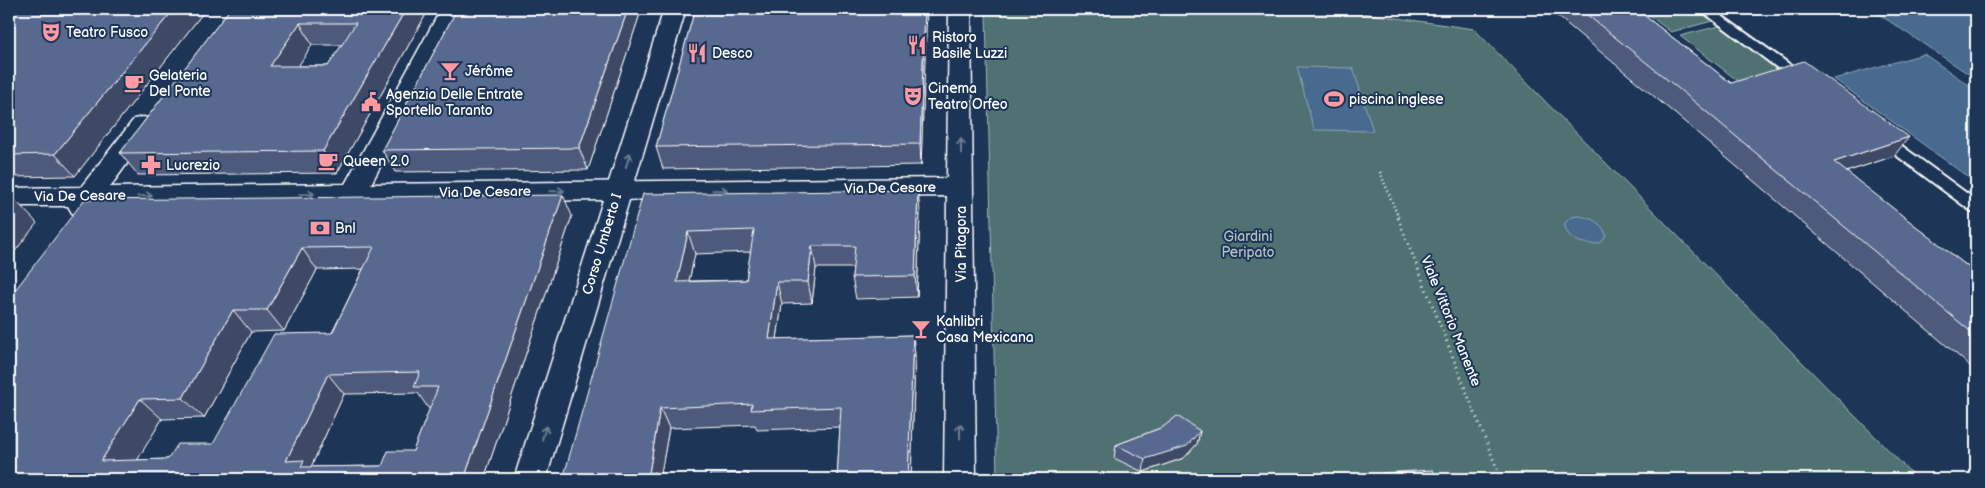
<svg xmlns="http://www.w3.org/2000/svg" width="1985" height="488" viewBox="0 0 1985 488" font-family="'Balsamiq Sans',sans-serif">
<style>
.green{fill:#4f7172;stroke:#a7b8b8}
.water{fill:#466b8e;stroke:#90a6bb}
.lines{fill:none;stroke-linecap:round;stroke-linejoin:round}
.lane-casing{stroke:#fff;stroke-width:4}
.street-casing{stroke:#fff;stroke-width:3}
.secondary-casing{stroke:#fff;stroke-width:3}
.path-far1{stroke:#fff;stroke-width:2.5;stroke-dasharray:1 3;stroke-linecap:butt}
.path{stroke:#fff;stroke-width:3;stroke-dasharray:1 4.5;stroke-linecap:butt}
.lane{fill:#1d3557;fill-rule:evenodd}
.street{fill:#1d3557;fill-rule:evenodd}
.secondary{fill:#1d3557;fill-rule:evenodd}
.wall{fill:#4d5a7c;stroke:#fff;fill-rule:evenodd}
.shaded-wall{fill:#3e4a65;stroke:#fff}
.building{fill:#596990;stroke:#fff;fill-rule:evenodd}
.oneway{stroke:#6c7c92}
.labels{text-anchor:middle;dominant-baseline:central;stroke-width:4;stroke-linejoin:round;paint-order:stroke}
.poi-label{font-size:14px;fill:#fff;stroke:#1d3557;text-anchor:start}
.street-label{font-size:14px;fill:#fff;stroke:#1d3557}
.park-label{font-size:14px;fill:#b0bfc0;stroke:#1d3557}
</style>
<rect width="100%" height="100%" fill="#1d3557"/>
<filter id="ink" filterUnits="userSpaceOnUse"><feTurbulence type="fractalNoise" baseFrequency=".02" numOctaves="2"/><feDisplacementMap in="SourceGraphic" scale="10" xChannelSelector="R" yChannelSelector="G"/><feConvolveMatrix kernelMatrix="1 2 1 2 8 2 1 2 1" color-interpolation-filters="sRGB"/></filter>
<g filter="url(#ink)">
<g class="green">
<polygon points="995,9 1334,9 1474,29 1917,479 997,479 986,13"/>
<polygon points="1641,9 1701,9 1716,20 1671,32"/>
<polygon points="1723,25 1791,75 1746,87 1680,36"/>
</g>
<g class="water">
<polygon points="1871,9 1976,9 1976,79"/>
<polygon points="1924,54 1976,90 1976,183 1834,79"/>
<polygon points="1297,67 1353,68 1373,131 1314,130"/>
<path d="M1578,216C1590,217 1603,223 1606,235L1602,242C1589,248 1564,240 1565,223L1571,217Z"/>
</g>
<g class="lines">
<defs>
<g id="lane">
<polygon points="1699,9 1712,9 1806,76 1807,79 1806,82 1796,82"/>
<polygon points="1882,133 1887,135 1976,200 1976,212 1971,211 1877,141 1875,138 1877,135"/>
</g>
<path id="street" d="M441,9H463L371,184L947,178L949,9H971L976,479H944L947,196L96,206C89,215 83,216 72,213L68,206H9V188L81,187L134,119L143,117L152,119L155,125L110,187L345,184Z"/>
<polygon id="secondary" points="664,9 686,9 546,479 514,479"/>
</defs>
<use href="#lane" class="lane-casing"/>
<use href="#street" class="street-casing"/>
<use href="#secondary" class="secondary-casing"/>
<polyline class="path-far1" points="1380,172 1399,219"/>
<polyline class="path" points="1398,218 1501,479"/>
<use href="#lane" class="lane"/>
<use href="#street" class="street"/>
<use href="#secondary" class="secondary"/>
</g>
<g class="wall">
<polygon points="9,9 206,9 75,176 9,177"/>
<path d="M230,9L425,16L337,173L138,175L120,153ZM312,45H342L328,66H298Z"/>
<polygon points="457,9 638,9 640,14 588,170 395,172 382,150"/>
<polygon points="695,9 926,9 921,165 663,169 656,147"/>
<polygon points="1549,9 1636,9 1731,83 1894,156 1846,172 1976,273 1976,371 1674,113"/>
<path d="M643,194L920,212L917,297L856,299L852,277L853,268H816L812,303L782,304L777,339L913,335L915,356L911,479H837L840,427L757,430L755,425L669,428L660,479ZM751,252L746,280L689,281L695,254Z"/>
<path d="M84,200L572,216L484,479H9ZM363,269L332,333L213,444L168,459L137,460L162,419L204,418L251,332L284,331L317,270ZM418,393L428,408H430L413,451L382,466L311,467L344,394Z"/>
<polygon points="1163,427 1200,431 1197,444 1184,458 1143,472 1114,458 1116,445"/>
<polygon points="1383,473 1437,479 1380,479"/>
</g>
<g class="shaded-wall">
<polygon points="174,9 206,9 75,176 55,154"/>
<polygon points="406,9 421,9 425,16 337,173 323,151"/>
<polygon points="628,9 638,9 640,14 588,170 579,148"/>
<polygon points="925,9 926,9 927,11 921,165 920,144"/>
<polygon points="300,23 312,45 284,88 270,66"/>
<polygon points="1909,137 1894,156 1819,181 1834,162"/>
<polygon points="918,190 920,212 917,297 915,276"/>
<polygon points="563,195 572,216 484,479 464,479"/>
<polygon points="16,201 37,223 9,259 9,210"/>
<polygon points="688,232 695,254 684,303 677,282"/>
<polygon points="812,246 816,268 812,303 808,282"/>
<polygon points="302,248 317,270 284,331 267,310"/>
<polygon points="777,282 782,304 774,360 769,339"/>
<polygon points="233,310 251,332 204,418 183,398"/>
<polygon points="913,335 915,356 911,479 908,479"/>
<polygon points="328,374 344,394 311,467 322,479 286,461"/>
<polygon points="140,399 162,419 126,479 101,461"/>
<polygon points="660,408 669,428 660,479 652,479 649,473"/>
<polygon points="1200,431 1197,444 1184,458 1143,472 1145,459"/>
<polygon points="748,473 750,479 747,479"/>
</g>
<g class="building">
<polygon points="9,9 174,9 55,154 9,155"/>
<path d="M230,9H406L323,151L120,153ZM300,23H356L328,66H270Z"/>
<polygon points="457,9 628,9 579,148 382,150"/>
<polygon points="695,9 925,9 920,144 656,147"/>
<polygon points="1580,9 1636,9 1731,83 1804,61 1909,137 1834,162 1976,273 1976,336 1685,94"/>
<path d="M918,190L915,276L852,277L855,246H812L808,282H777L769,339L913,335L908,479H837L841,407L751,410L752,404L660,408L649,473L655,472L654,479H563L643,194ZM754,230L746,280L677,282L688,232Z"/>
<path d="M563,195L464,479H9V298L84,200ZM374,247L332,333L274,334L213,444H178L168,459L101,461L140,399L183,398L233,310H267L302,248ZM420,372L414,387H438L413,451H388L382,466L301,467L304,460L286,461L328,374Z"/>
<polygon points="9,201 16,201 9,210"/>
<polygon points="1177,416 1200,431 1187,446 1145,459 1116,445 1163,427"/>
<polygon points="1433,470 1437,479 1385,479 1383,473"/>
<polygon points="748,473 747,479 709,479 710,474"/>
</g>
<defs><path id="oneway-shaft" d="M-6 0H5M1.5-3L5.5 0L1.5 3" fill="none" stroke-width="1.6" stroke-linecap="round" stroke-linejoin="round" transform="scale(1.25)"/></defs>
<g class="oneway">
<use href="#oneway-shaft" transform="translate(961 146) rotate(-90)"/>
<use href="#oneway-shaft" transform="translate(628 160) rotate(-73)"/>
<use href="#oneway-shaft" transform="translate(720 190) rotate(-1)"/>
<use href="#oneway-shaft" transform="translate(557 191) rotate(-1)"/>
<use href="#oneway-shaft" transform="translate(307 194) rotate(-1)"/>
<use href="#oneway-shaft" transform="translate(145 196) rotate(-1)"/>
<use href="#oneway-shaft" transform="translate(960 431) rotate(-90)"/>
<use href="#oneway-shaft" transform="translate(544 433) rotate(-73)"/>
</g>
</g>
<defs>
<symbol id="theatre-bare" viewBox="-9 -9 18 18"><path d="M-5-5.5Q0-4 5-5.5V0Q5 5 0 6Q-5 5-5 0ZM-3.3-2.5H-1v1.5H-3.3ZM1-2.5H3.3v1.5H1ZM-2.8 1Q0 5.5 2.8 1Z" fill="#ff9aa2" stroke="#1d3557" stroke-width="2.5" paint-order="stroke"/></symbol>
<symbol id="restaurant-bare" viewBox="-9 -9 18 18"><path d="M-5-6h1v4h1v-4h1v4h1v-4h1v5L-1.5 .5V6h-2V.5L-5-1ZM5-6V6H3V1.5H1.5Q1.5-4 5-6Z" fill="#ff9aa2" stroke="#1d3557" stroke-width="2.5" paint-order="stroke"/></symbol>
<symbol id="bar-bare" viewBox="-9 -9 18 18"><path d="M-6-5H6L.8 .8V4.5H3.5V6h-7V4.5H-.8V.8Z" fill="#ff9aa2" stroke="#1d3557" stroke-width="2.5" paint-order="stroke"/></symbol>
<symbol id="cafe-bare" viewBox="-9 -9 18 18"><path d="M-5.5-4.5H6V0H3Q3 3.5 0 3.5H-2.5Q-5.5 3.5-5.5 0ZM3-3.2v2h1.7v-2ZM-6 4.5H4V6H-6Z" fill="#ff9aa2" stroke="#1d3557" stroke-width="2.5" paint-order="stroke"/></symbol>
<symbol id="stadium-bare" viewBox="-9 -9 18 18"><path d="M0-5a6.5 5 0 1 0 0 10a6.5 5 0 1 0 0-10ZM-3.5-1.8h7v3.6h-7Z" fill="#ff9aa2" stroke="#1d3557" stroke-width="2.5" paint-order="stroke"/></symbol>
<symbol id="civic-bare" viewBox="-9 -9 18 18"><path d="M-.6-6.5H3V-4.5H.6V-3L4-1V1h2V6H-6V1h2V-1L-.6-3ZM-1.2 2.5V6h2.4V2.5Z" fill="#ff9aa2" stroke="#1d3557" stroke-width="2.5" paint-order="stroke"/></symbol>
<symbol id="pharmacy-bare" viewBox="-9 -9 18 18"><path d="M-2-6h4v4h4v4h-4v4h-4v-4h-4v-4h4Z" fill="#ff9aa2" stroke="#1d3557" stroke-width="2.5" paint-order="stroke"/></symbol>
<symbol id="bank-bare" viewBox="-9 -9 18 18"><path d="M-6-4H6V4H-6ZM0-2.3a2.3 2.3 0 1 0 0 4.6a2.3 2.3 0 1 0 0-4.6Z" fill="#ff9aa2" stroke="#1d3557" stroke-width="2.5" paint-order="stroke"/></symbol>
</defs>
<g fill-rule="evenodd">
<use href="#theatre-bare" x="37" y="18" width="28" height="28"/>
<use href="#restaurant-bare" x="903" y="31" width="28" height="28"/>
<use href="#restaurant-bare" x="683" y="39" width="28" height="28"/>
<use href="#bar-bare" x="436" y="57" width="28" height="28"/>
<use href="#cafe-bare" x="120" y="69" width="28" height="28"/>
<use href="#theatre-bare" x="899" y="82" width="28" height="28"/>
<use href="#stadium-bare" x="1320" y="85" width="28" height="28"/>
<use href="#civic-bare" x="357" y="88" width="28" height="28"/>
<use href="#cafe-bare" x="314" y="147" width="28" height="28"/>
<use href="#pharmacy-bare" x="137" y="151" width="28" height="28"/>
<use href="#bank-bare" x="306" y="214" width="28" height="28"/>
<use href="#bar-bare" x="907" y="315" width="28" height="28"/>
</g>
<g class="labels">
<g class="poi-label">
<text x="66" y="32">Teatro Fusco</text>
<text x="932" y="37">Ristoro<tspan x="932" dy="16">Basile Luzzi</tspan></text>
<text x="712" y="53">Desco</text>
<text x="465" y="71">Jérôme</text>
<text x="149" y="75">Gelateria<tspan x="149" dy="16">Del Ponte</tspan></text>
<text x="928" y="88">Cinema<tspan x="928" dy="16">Teatro Orfeo</tspan></text>
<text x="386" y="94">Agenzia Delle Entrate<tspan x="386" dy="16">Sportello Taranto</tspan></text>
<text x="1349" y="99">piscina inglese</text>
<text x="343" y="161">Queen 2.0</text>
<text x="166" y="165">Lucrezio</text>
<text x="335" y="228">Bnl</text>
<text x="936" y="321">Kahlibri<tspan x="936" dy="16">Casa Mexicana</tspan></text>
</g>
<g class="street-label">
<text transform="translate(890 188) rotate(-1)">Via De Cesare</text>
<text transform="translate(485 192) rotate(-1)">Via De Cesare</text>
<text transform="translate(80 196) rotate(-1)">Via De Cesare</text>
<text transform="translate(602 244) rotate(-73)">Corso Umberto I</text>
<text transform="translate(961 244) rotate(-90)">Via Pitagora</text>
<text transform="translate(1451 321) rotate(68)">Viale Vittorio Manente</text>
</g>
<g class="park-label">
<text x="1248" y="236">Giardini<tspan x="1248" dy="16">Peripato</tspan></text>
</g>
</g>
<rect width="1985" height="488" fill="none" stroke="#1d3557" stroke-width="30"/>
<rect x="15" y="15" width="1955" height="458" fill="none" stroke="#fff" stroke-width="2" filter="url(#ink)"/>
</svg>
